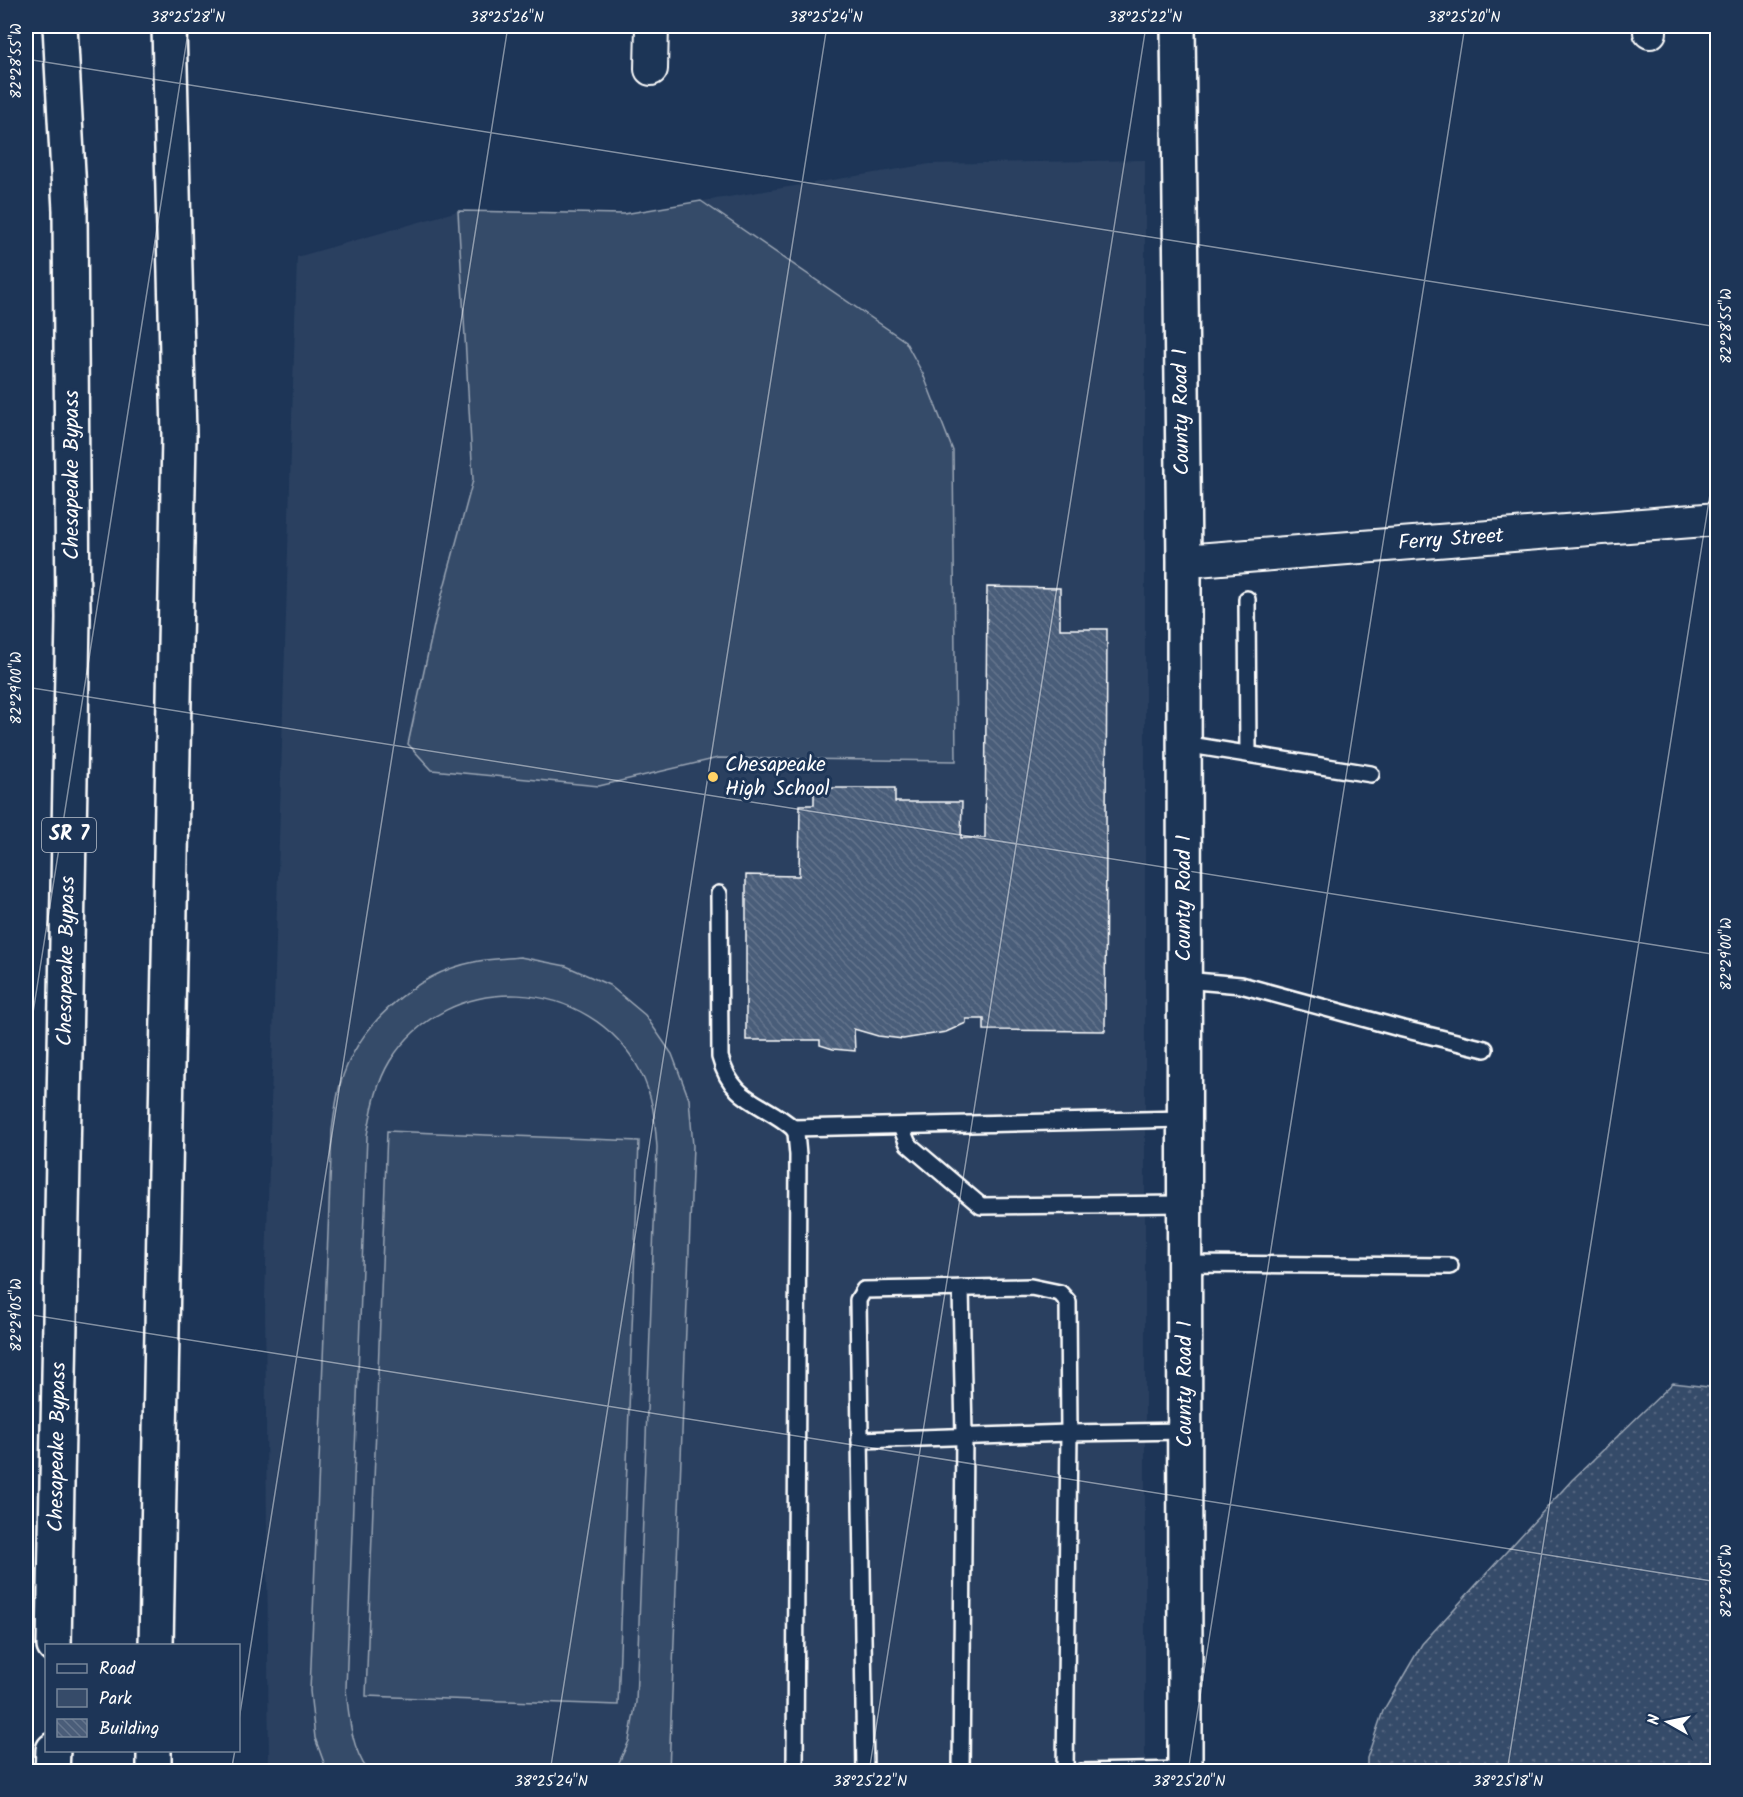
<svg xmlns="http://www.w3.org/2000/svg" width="1743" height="1797" viewBox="0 0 1743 1797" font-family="Kalam,sans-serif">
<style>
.built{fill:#2a4161}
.grass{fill:url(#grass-dots);stroke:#9aa5b4;stroke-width:1.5}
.park{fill:#364b69;stroke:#9aa5b4;stroke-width:1.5}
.building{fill:url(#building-back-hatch);stroke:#fff;stroke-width:1.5}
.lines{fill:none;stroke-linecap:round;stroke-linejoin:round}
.lane-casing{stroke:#fff;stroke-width:20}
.street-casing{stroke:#fff;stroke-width:36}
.secondary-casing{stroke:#fff;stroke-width:38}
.primary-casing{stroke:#fff;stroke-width:38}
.lane{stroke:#1d3557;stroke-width:15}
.street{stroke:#1d3557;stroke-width:32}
.secondary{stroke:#1d3557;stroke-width:33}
.primary{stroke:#1d3557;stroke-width:33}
.ticks{fill:none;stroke:#fff;stroke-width:1.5;stroke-opacity:0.45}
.poi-dot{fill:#ffd166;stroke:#1d3557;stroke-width:2}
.labels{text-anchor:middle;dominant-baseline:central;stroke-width:6;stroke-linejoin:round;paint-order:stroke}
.shield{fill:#1d3557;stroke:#bbc2cd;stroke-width:1.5}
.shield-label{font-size:20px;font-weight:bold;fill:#fff}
.street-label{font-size:21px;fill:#fff;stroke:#1d3557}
.poi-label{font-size:21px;fill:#fff;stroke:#1d3557;text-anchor:start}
.neatline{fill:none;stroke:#fff;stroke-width:2}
.ticks-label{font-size:15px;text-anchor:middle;fill:#fff}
</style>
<defs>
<pattern id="grass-dots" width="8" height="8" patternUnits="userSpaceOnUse" patternTransform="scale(1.5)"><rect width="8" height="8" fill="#364b69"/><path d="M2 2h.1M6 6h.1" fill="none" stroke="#546680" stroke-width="1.8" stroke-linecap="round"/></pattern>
<pattern id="building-back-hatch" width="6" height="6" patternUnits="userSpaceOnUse" patternTransform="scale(1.5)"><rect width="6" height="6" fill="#4a5d79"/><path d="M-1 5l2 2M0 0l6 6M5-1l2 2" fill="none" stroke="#65758d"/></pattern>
</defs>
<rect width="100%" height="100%" fill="#1d3557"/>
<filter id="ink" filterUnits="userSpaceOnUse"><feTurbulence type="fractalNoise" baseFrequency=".0167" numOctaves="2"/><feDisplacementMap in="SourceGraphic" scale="12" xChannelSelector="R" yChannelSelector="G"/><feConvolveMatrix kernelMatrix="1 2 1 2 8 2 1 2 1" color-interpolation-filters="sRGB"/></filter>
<g filter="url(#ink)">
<polygon class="built" points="1145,160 1145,1771 269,1772 265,1298 297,257 458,211 624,214 930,164"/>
<polygon class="grass" points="1673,1383 1717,1388 1717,1771 1367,1771 1367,1758 1383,1711 1422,1644 1572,1480"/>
<g class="park">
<polygon points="701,201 905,341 923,374 953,451 956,761 718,758 599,786 432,770 408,744 435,621 473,480 458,211 624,214"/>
<path d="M520,957L566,966L609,985L645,1015L672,1054L689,1099L693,1146L669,1771H615L629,1741L636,1702L657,1147C655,1120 653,1095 640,1071C590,975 448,968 390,1061C376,1084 372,1109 367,1135L346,1689C349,1718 351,1747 368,1771H327L315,1738L310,1691L332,1131C334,1116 336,1100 340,1085C357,1026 414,974 474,962C488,958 505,959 520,957Z"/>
<polygon points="387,1131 639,1141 618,1705 366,1696"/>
</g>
<polygon class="building" points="987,587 1060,588 1060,629 1107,629 1105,1031 984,1030 984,1019 966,1019 966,1023 946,1032 903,1039 878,1036 854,1029 855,1051 833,1049 820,1045 820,1040 746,1040 746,875 799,876 800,805 814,805 814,788 895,788 895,802 962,802 961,838 985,838"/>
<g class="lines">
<defs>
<g id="lane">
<polyline points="1247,599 1248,754"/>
<polyline points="1184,744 1371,774"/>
<path d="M719,894L720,1057C732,1103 764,1102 793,1128L796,1133L798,1155L795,1772"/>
<polyline points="1184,980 1241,985 1403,1029 1485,1049"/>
<polyline points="901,1127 908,1144 981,1206 1184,1204"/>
<polyline points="793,1128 1184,1119"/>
<polyline points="1184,1264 1450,1266"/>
<polyline points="961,1288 964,1436 961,1772"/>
<polyline points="860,1440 1069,1433 1185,1431"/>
<polyline points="865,1772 858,1300 864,1290 1031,1287 1060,1293 1068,1302 1069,1433 1065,1772"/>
<polyline points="1081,1772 1185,1770"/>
</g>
<g id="street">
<polyline points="1650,26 1650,32"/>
<polyline points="651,69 652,26"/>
<polyline points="1184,561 1718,519"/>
</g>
<polyline id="secondary" points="1178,26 1184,561 1185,1772"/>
<g id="primary">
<polyline points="54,1646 73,618 70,210 60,26"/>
<polyline points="156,1646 179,436 169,26"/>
<polyline points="52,1772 53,1750"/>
<polyline points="154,1772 154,1750"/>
</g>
</defs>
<use href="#lane" class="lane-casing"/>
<use href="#street" class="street-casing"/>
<use href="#secondary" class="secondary-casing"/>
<use href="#primary" class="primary-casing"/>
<use href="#lane" class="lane"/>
<use href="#street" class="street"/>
<use href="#secondary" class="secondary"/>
<use href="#primary" class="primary"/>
</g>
</g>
<path class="ticks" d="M26,59L1718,327M26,687L1718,955M26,1057L189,26M26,1314L1718,1582M238,1726L508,26M231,1772L235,1750M550,1772L827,26M869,1772L1146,26M1188,1772L1465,26M1507,1772L1718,444"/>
<circle class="poi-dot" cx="713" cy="777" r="6"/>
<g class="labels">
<rect class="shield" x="42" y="818" width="54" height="34" rx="4.5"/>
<g class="shield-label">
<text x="69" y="835">SR 7</text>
</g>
<g class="street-label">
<text transform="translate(1182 412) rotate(-91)">County Road 1</text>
<text transform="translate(72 475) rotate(-90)">Chesapeake Bypass</text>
<text transform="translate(1451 540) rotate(-4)">Ferry Street</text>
<text transform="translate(1184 898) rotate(-90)">County Road 1</text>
<text transform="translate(67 961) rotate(-89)">Chesapeake Bypass</text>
<text transform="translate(1185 1384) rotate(-90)">County Road 1</text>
<text transform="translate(58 1447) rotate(-89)">Chesapeake Bypass</text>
</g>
<g class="poi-label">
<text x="725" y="765">Chesapeake<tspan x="725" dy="24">High School</tspan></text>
</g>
</g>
<rect width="1743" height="1797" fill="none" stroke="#1d3557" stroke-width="66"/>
<rect x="45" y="1644" width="195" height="108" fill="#1d3557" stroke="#77869a" stroke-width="1.5"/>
<rect x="57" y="1664" width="30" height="9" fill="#1d3557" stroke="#77869a" stroke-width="1.5"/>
<text x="99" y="1674" font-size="18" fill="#ffffff">Road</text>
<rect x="57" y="1689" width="30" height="18" fill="#364b69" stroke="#77869a" stroke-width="1.5"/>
<text x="99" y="1704" font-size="18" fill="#ffffff">Park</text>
<rect x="57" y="1719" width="30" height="18" fill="url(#building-back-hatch)" stroke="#77869a" stroke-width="1.5"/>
<text x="99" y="1734" font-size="18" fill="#ffffff">Building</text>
<g transform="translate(1668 1722) rotate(279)" stroke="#1d3557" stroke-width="4.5" paint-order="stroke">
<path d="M0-4.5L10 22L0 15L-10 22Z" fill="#ffffff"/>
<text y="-9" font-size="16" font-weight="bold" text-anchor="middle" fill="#ffffff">N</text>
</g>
<rect x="33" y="33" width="1677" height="1731" class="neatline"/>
<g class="ticks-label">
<text x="188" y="22">38°25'28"N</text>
<text x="507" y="22">38°25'26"N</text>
<text x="826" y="22">38°25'24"N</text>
<text x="1145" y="22">38°25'22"N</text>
<text x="1464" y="22">38°25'20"N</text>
<text transform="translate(16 61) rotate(-90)" y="5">82°28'55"W</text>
<text transform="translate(1726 326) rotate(-90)" y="5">82°28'55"W</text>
<text transform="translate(16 688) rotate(-90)" y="5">82°29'00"W</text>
<text transform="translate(1726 954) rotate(-90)" y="5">82°29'00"W</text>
<text transform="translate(16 1315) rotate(-90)" y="5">82°29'05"W</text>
<text transform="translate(1726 1581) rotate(-90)" y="5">82°29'05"W</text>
<text x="551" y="1786">38°25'24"N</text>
<text x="870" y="1786">38°25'22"N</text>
<text x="1189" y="1786">38°25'20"N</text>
<text x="1508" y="1786">38°25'18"N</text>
</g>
</svg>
